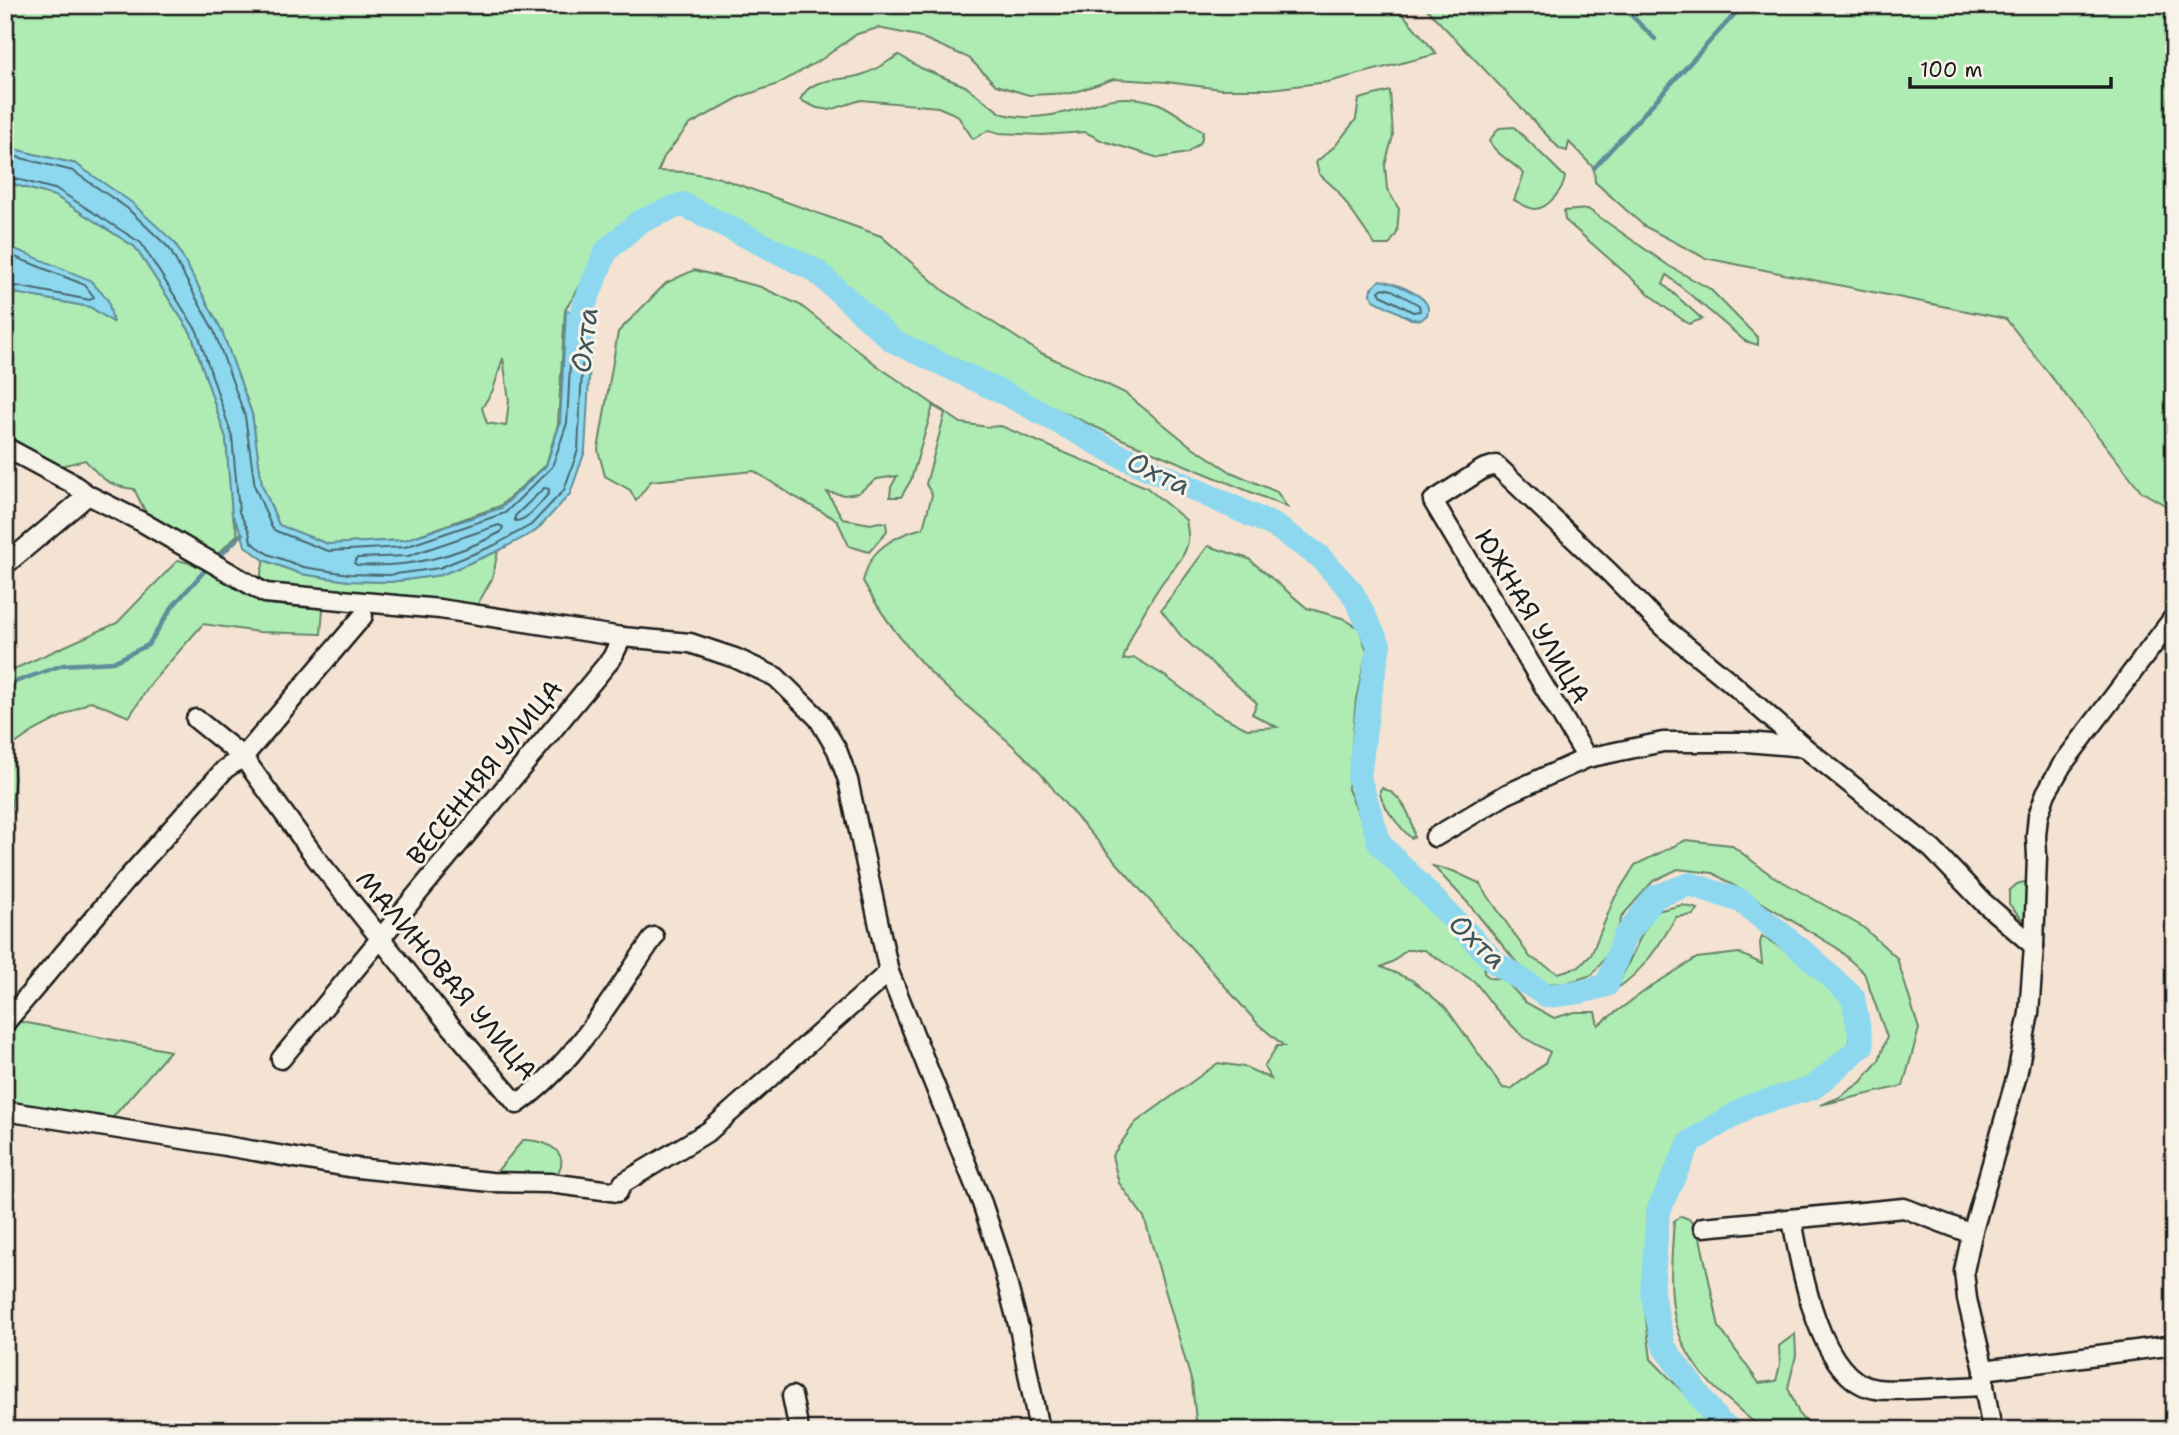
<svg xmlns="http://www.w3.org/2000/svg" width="2179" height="1435" viewBox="0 0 2179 1435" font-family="'Shantell Sans',sans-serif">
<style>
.green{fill:#aeecb3;stroke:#658468;stroke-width:2;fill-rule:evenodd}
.water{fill:#8dd8ee;stroke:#608d9a;stroke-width:2}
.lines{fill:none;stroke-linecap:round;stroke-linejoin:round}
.shore{stroke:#496770;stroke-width:2}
.stream{stroke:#608d9a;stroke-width:4.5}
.river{stroke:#8dd8ee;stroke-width:24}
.minor-casing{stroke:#1c1c1c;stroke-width:23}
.minor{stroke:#f7f3e8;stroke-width:18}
.labels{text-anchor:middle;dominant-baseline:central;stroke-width:6;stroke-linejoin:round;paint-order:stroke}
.street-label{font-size:26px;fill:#1c1c1c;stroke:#f7f3e8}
.water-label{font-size:28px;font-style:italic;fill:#3e545b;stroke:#f7f3e8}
</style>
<rect width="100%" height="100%" fill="#f4e3d2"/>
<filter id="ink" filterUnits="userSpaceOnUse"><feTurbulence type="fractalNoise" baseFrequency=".0143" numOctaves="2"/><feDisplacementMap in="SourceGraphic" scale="14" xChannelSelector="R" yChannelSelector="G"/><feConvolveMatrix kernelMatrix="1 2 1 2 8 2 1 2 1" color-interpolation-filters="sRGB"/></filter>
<g filter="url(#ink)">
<g class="green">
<path d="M22,5H1395L1437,54L1328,82L1270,89H1221L1167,82L1114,79L1072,93L1029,95L996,85L969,58L918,36L878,28L857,34L822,59L778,84L740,97L689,125L664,157L658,171L686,172L720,178L881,236L944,291L1039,352L1125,393L1188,444L1231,472L1277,492L1287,507L1124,440L897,336L820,265L681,200L637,218L604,248L565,310L558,424L546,465L500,506L405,540L328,544L279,525L262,485L252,414L221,329L175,243L76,164L5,147V18ZM503,358L509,401L506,426L487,423L482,408L493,390Z"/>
<polygon points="1423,5 2174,5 2174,510 2142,492 2006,319 1705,258 1644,226 1595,182 1594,168 1569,142 1567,151 1560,149"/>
<path d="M899,55L921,68L965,86L1001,113C1026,122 1058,115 1082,108C1092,105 1103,100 1113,99C1127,97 1144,99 1157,103C1173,109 1189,123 1203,132L1201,142L1187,153L1159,158L1103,141L1085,132L1042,135L999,133L989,130L973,139L957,115L938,107L861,100L830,110L817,108L800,100C812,74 841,83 864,74C876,70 888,61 899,55Z"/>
<polygon points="1390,91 1393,136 1385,165 1387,189 1399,209 1397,233 1389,245 1375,245 1337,190 1319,174 1316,162 1335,146 1356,119 1359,99"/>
<path d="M1514,127L1565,177C1564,188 1548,209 1535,209C1528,209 1520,203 1514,200L1524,174C1513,162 1496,155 1489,141L1499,128Z"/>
<path d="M5,182L55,196L135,247L191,333L226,438L232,514L238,534L215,557L149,519L134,489C108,486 102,479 85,460L57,467L17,444L5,435V293H15L90,307L112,321L9,247L5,242Z"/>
<polygon points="1588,209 1669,266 1710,289 1758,338 1758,345 1745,341 1667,275 1663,284 1702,319 1689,324 1663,306 1565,220 1564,211"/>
<path d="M694,270L761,287L800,305L879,367L961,423L988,427L1001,426L1146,487L1186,520C1187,527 1189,535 1188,542C1184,560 1172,569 1162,583C1146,607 1131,632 1123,660L1135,658L1165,676L1212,711L1247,729L1277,727L1252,714L1257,703L1182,637L1161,610L1208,546L1249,559L1307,608L1342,618L1359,628L1367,651L1356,699L1348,789L1376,854L1484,963V973L1490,978L1504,979L1525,1002L1554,1018L1575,1012H1595L1598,1025L1653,985L1697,958L1739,953L1762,964L1760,943L1762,936C1786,951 1832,977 1844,1003C1850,1016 1849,1032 1849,1047L1809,1081L1748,1098L1681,1136L1647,1210L1643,1296L1651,1359L1720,1430H1197L1192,1383L1144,1217L1119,1183L1112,1156L1135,1123L1218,1063L1245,1067L1271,1079L1264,1067L1277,1046H1284L1258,1024L1059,797C1024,746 969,713 927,669C903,643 880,613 863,581C865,575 867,566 871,560C882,542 904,533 923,528L932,495L926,484L945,413L933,406L911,480L901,497H890L891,487L897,476L877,479L858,493L844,495L827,492L843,519L871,524L879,522L886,523L887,531L869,552L849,546L837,520L795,497L754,471L651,481L636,501L630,490L605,476L598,450L618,332L666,283ZM1406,950H1424L1475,982L1495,1008L1523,1037L1550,1052L1545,1063L1511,1089L1503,1088L1446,1008L1412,980L1381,967L1394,961Z"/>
<polygon points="498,551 492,579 475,609 272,588 260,578 264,560 301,574 349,581 390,582 441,575"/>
<polygon points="178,560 208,568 227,582 265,604 323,609 321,634 259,632 203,624 152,682 129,717 91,701 34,731 12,746 15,778 11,810 5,814 5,687 10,683 5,673 117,623"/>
<path d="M1382,788C1402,794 1413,818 1414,837L1411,838C1401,828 1379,804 1380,790Z"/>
<polygon points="1686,840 1731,845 1771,875 1863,927 1897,958 1919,1029 1903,1086 1820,1105 1838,1098 1861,1082 1879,1060 1887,1037 1864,973 1837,948 1713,873 1678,869 1653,881 1622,916 1611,950 1592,975 1566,983 1542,984 1517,963 1468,903 1433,866 1453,871 1479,883 1530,957 1558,973 1579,967 1591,955 1614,899 1635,865"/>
<polygon points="2028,881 2027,925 2009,904 2009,891 2017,884"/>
<path d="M1682,905L1698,909L1693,915L1676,917C1661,943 1642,973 1616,989L1643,932L1657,911Z"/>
<polygon points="12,1020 170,1051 113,1117 227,1145 5,1119 5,1030"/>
<path d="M523,1140C543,1139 574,1152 556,1175L499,1174L498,1170Z"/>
<path d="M1681,1216L1689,1219L1699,1233L1719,1327L1759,1383L1776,1381L1780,1365L1779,1346L1795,1334L1796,1355L1788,1388L1800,1416L1815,1430C1800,1430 1782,1433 1767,1430C1758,1428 1741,1411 1733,1404C1665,1349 1668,1301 1674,1221Z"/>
</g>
<g class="water">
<polygon points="5,147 76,164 131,202 175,243 221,329 252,414 262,485 279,525 328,544 405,540 501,508 546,466 560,423 566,310 592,323 585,451 570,494 536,531 498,551 441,575 390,582 349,581 301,574 264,560 245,546 242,534 232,514 226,438 191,333 135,247 55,196 5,182"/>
<polygon points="5,242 10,247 90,280 108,300 113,322 90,307 15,293 5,293"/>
<path d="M1380,280C1392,282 1420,293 1426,303C1429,307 1428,310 1427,315L1421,320L1411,319L1374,300L1370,294L1371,289Z"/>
</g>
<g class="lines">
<g class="shore">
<polyline points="5,154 73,171 127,208 169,248 214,331 245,416 255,487 272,528 276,531 328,551 405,547 505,513 552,467 567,423 572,327 576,323 584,330 578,450 564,490 531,525 495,545 439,568 389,575 349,574 303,567 268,554 251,542 249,531 239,512 232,436 197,331 141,243 58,190 5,176"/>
<polyline points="5,253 85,285 94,297 90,300 16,286 5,287"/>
<polygon points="1383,288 1392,290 1419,305 1420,311 1413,312 1381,295 1379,291"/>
<path d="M544,488L549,489V493C539,504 529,520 515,521V516Z"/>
<path d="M499,525L503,527L501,532C455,557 410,568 357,565L354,563L357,558L408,556Z"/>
</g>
<g class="stream">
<polyline points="1621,5 1655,39"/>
<polyline points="1594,168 1743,5"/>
<polyline points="217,559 242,534"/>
<polyline points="5,689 12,683 63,665 113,662 148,645 173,606 208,567"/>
</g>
<polyline class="river" points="581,352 582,311 606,251 639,222 682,204 816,271 893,341 1010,396 1117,454 1275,526 1319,556 1352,592 1379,645 1368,705 1359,778 1380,844 1496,963 1547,996 1581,992 1607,985 1624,938 1655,897 1690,884 1741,901 1805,953 1853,997 1862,1046 1813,1088 1749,1106 1690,1142 1658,1211 1652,1293 1664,1347 1718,1421 1731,1430"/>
<defs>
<g id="minor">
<polyline points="5,447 70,482 88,495 142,522 265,593 440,609 622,637 690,643 735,658 776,677 818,718 837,750 848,780 889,972 982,1203 1001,1260 1020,1332 1039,1430"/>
<polyline points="5,565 88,495"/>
<path d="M196,719L243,757L316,858L445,1019L517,1104C574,1065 614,994 654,937"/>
<polyline points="1587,758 1433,501 1483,469 1496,465 1609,572 1663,627 1728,680 1804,747 1932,849 1983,902 2034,946"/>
<polyline points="1435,837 1507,794 1587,758 1663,742 1747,742 1804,747"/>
<polyline points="5,1023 126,880 225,769 243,757 363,616"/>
<polyline points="281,1059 612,658 622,637"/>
<polyline points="5,1111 214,1144 348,1167 491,1182 550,1183 618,1192 623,1183 709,1131 889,972"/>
<path d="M1792,1219C1800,1265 1819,1381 1876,1389C1890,1391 1905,1389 1919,1389C1941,1388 1962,1387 1984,1386"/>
<polyline points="1703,1227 1904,1208 1972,1234"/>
<polyline points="1984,1370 2174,1345"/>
<polyline points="792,1396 799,1430"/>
<polyline points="1992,1430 1984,1386 1984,1370 1967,1299 1964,1271 1972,1234 2017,1075 2029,1013 2034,946 2037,856 2036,836 2038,816 2046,793 2062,765 2174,617"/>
</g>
</defs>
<use href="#minor" class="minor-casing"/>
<use href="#minor" class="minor"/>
</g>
</g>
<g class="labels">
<g class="street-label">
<text transform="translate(1533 616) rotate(59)">ЮЖНАЯ УЛИЦА</text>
<text transform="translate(484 772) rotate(-51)">ВЕСЕННЯЯ УЛИЦА</text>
<text transform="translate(447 975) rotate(50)">МАЛИНОВАЯ УЛИЦА</text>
</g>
<g class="water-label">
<text transform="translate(584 340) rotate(-83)">Охта</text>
<text transform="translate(1159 473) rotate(25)">Охта</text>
<text transform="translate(1478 941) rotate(43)">Охта</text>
</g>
</g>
<rect width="2179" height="1435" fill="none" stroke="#f7f3e8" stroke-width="28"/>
<rect x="14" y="14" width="2151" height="1407" fill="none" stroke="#1c1c1c" stroke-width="2.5" filter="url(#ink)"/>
<path d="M1910 77v10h201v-10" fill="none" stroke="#1c1c1c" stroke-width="3.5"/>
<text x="1920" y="77" font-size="21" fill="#1c1c1c" stroke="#f7f3e8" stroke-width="5" paint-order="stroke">100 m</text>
</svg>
